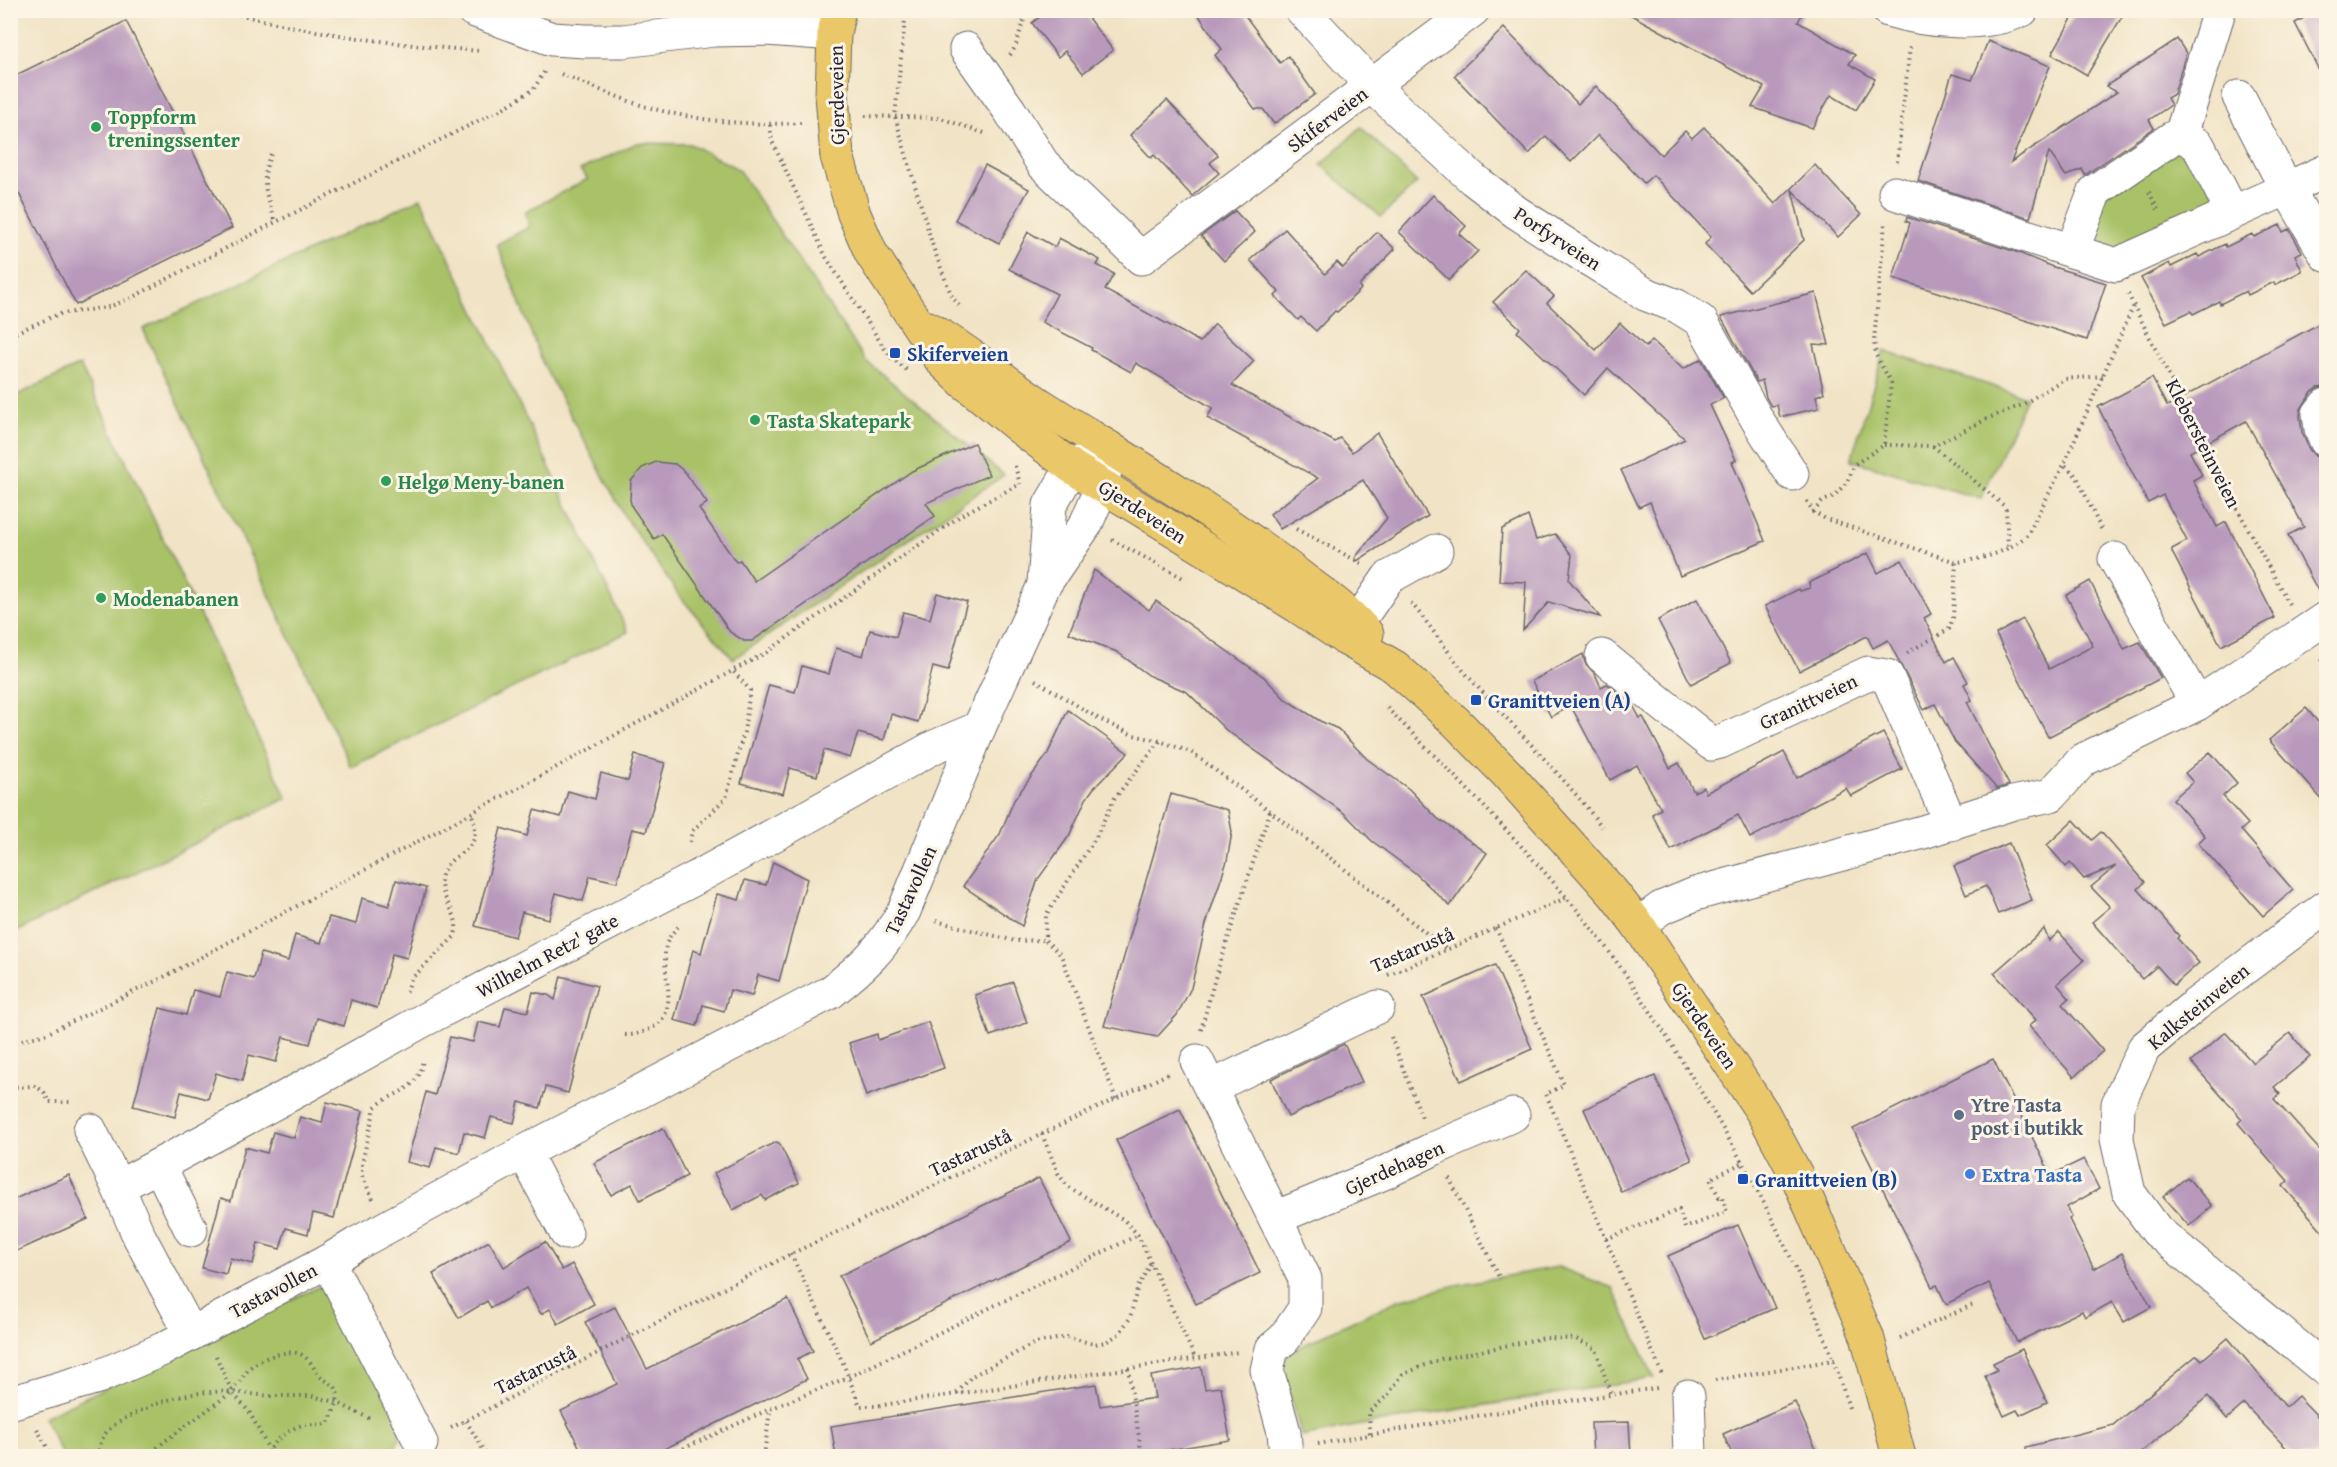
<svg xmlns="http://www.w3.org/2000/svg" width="2337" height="1467" viewBox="0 0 2337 1467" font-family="'Gentium Book Plus',serif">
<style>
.green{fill:#a9c267;stroke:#667251;stroke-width:1.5}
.building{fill:#b899bc}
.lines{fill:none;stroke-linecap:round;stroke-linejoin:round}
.minor-casing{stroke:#6a666b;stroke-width:35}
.major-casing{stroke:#6a666b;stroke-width:35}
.path{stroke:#6a666b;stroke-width:4;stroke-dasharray:1.5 4.5;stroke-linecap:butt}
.minor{stroke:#fff;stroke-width:33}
.major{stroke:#eac769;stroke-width:33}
.major-bridge-casing{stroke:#6a666b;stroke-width:35;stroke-linecap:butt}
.major-bridge{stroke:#eac769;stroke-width:33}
.leisure-dot{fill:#2e9e5b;stroke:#fcf5e5;stroke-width:2}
.transit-dot{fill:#1a4fb4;stroke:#fcf5e5;stroke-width:2}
.service-dot{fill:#5c6f8a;stroke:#fcf5e5;stroke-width:2}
.shop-dot{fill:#3f7fe0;stroke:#fcf5e5;stroke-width:2}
.labels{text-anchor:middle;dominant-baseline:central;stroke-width:6;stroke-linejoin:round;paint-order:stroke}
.street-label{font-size:20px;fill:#22223b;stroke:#fcf5e5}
.leisure-label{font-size:20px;font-weight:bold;fill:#27864d;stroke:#fcf5e5;text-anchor:start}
.transit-label{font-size:20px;font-weight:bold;fill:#164399;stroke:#fcf5e5;text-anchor:start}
.service-label{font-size:20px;font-weight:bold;fill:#4e5e75;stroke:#fcf5e5;text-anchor:start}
.shop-label{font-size:20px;font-weight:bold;fill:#366cbe;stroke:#fcf5e5;text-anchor:start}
</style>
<rect width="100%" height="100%" fill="#fcf5e5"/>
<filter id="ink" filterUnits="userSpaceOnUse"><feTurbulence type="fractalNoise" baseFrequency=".0167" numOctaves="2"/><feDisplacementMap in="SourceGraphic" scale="12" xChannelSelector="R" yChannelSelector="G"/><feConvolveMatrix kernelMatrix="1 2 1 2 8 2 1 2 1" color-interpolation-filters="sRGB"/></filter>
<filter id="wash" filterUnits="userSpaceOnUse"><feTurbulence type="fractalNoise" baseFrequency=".008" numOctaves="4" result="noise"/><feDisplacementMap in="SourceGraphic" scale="24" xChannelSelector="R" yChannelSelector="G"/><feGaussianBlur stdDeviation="1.35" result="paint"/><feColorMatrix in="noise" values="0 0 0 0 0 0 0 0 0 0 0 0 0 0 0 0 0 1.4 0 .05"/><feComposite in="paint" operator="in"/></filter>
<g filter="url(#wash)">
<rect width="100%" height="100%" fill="#f1e3c5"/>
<g class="green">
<polygon points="1361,127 1417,183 1381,217 1321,165"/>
<polygon points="637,143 690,144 738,169 866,361 1004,475 733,659 678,594 624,515 543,364 497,244 529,227 525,212 588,179 580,170"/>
<polygon points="2172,148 2195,156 2220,206 2122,253 2099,246 2090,230 2101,198"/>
<polygon points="421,198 628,632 351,767 143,329"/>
<polygon points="1884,351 2026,397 1981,499 1851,460"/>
<polygon points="80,365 287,798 11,934 11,398"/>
<polygon points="1558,1267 1613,1288 1654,1378 1356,1426 1302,1437 1281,1366 1288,1353 1319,1337 1398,1300 1461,1284"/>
<polygon points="331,1281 405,1429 393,1451 380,1456 63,1456 43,1417"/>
</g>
<g id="blocks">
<g class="building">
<polygon points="1049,10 1082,10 1113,50 1083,73 1065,51 1058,57 1032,23"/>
<polygon points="1195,10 1241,10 1280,63 1288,56 1315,94 1274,124 1263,109 1255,109 1215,55 1222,49"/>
<polygon points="1622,10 1804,10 1798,22 1855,55 1849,64 1875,79 1856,110 1831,95 1812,128 1752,107 1764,87"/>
<polygon points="2077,10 2126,10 2087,75 2052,54"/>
<polygon points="2318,10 2326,10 2326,84 2295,23"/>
<polygon points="126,21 232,228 76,305 10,176 10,78"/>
<polygon points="1504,28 1578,104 1596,86 1661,155 1685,131 1692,138 1704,127 1775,204 1815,165 1861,215 1838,237 1792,190 1804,240 1750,291 1705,244 1711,237 1653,175 1644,183 1598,135 1571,162 1546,136 1529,154 1454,76"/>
<polygon points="2177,39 2186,53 2174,94 2167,98 2171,105 2149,120 2154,128 2085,175 2082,169 2066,176 2049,152 2030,218 1918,181 1952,74 1972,80 1988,41 2050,66 2011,162 2117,92 2106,86"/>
<polygon points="1167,100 1218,155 1210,163 1219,173 1192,196 1154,155 1151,158 1130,135"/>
<polygon points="985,165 1029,189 999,243 955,220"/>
<polygon points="1433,195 1466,226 1459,234 1478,251 1449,280 1399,232"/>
<polygon points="1235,211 1255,232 1224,261 1201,236"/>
<polygon points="1907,217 2019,253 2050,266 2106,283 2087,340 1893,278 1910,223 1906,221"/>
<polygon points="2280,225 2283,232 2289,229 2302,252 2295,255 2302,271 2275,285 2274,282 2248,295 2246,291 2220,304 2219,301 2193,314 2191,311 2166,323 2141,278 2169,263 2171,267 2197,254 2199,257 2225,244 2226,247 2252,234 2254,237"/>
<polygon points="1285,229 1325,274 1337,262 1343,268 1377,232 1395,249 1359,286 1361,289 1359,291 1337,312 1335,311 1316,331 1301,317 1298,320 1275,296 1279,292 1250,260"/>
<polygon points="1028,232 1055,247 1059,238 1100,260 1097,265 1114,274 1105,290 1200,342 1215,324 1254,361 1232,385 1335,442 1340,438 1352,452 1377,433 1428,516 1357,561 1355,558 1387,518 1363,480 1280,529 1270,514 1318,478 1207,418 1213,408 1136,363 1131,372 1091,350 1092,348 1042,322 1057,294 1009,269"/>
<polygon points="1526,270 1554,296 1547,303 1596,350 1620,323 1646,347 1652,340 1683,369 1701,359 1724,398 1710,405 1736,460 1732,462 1765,541 1680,576 1650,502 1639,507 1621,470 1685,439 1608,368 1584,395 1517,332 1520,328 1493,302"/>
<polygon points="1816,293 1829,345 1813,344 1824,393 1816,396 1819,408 1780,417 1777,405 1771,406 1766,397 1762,380 1757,382 1721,317"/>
<polygon points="2326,320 2326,387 2318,388 2311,393 2301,409 2300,416 2302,432 2309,449 2315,456 2326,459 2326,600 2323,600 2288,535 2304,527 2246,421 2190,452 2202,475 2193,480 2217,527 2226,522 2275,618 2221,646 2172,552 2172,549 2187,541 2163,495 2148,503 2098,407 2152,378 2167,406"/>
<polygon points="974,443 989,475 926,503 935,516 752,641 744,641 730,632 662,534 654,539 632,507 630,500 631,481 642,468 656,462 675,464 685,472 707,503 699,509 736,562 740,560 754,581 912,471"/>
<polygon points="1528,516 1536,540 1555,534 1572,555 1569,580 1600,617 1549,602 1523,630 1526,582 1499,581 1502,529"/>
<polygon points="1868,553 1878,573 1902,560 1931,614 1924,618 1946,662 1954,657 1968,682 1964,684 1972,700 1967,702 2009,785 1997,789 1955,742 1935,704 1924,710 1888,640 1873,648 1867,636 1799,671 1765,606 1799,589 1800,591 1810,588 1809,583"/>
<polygon points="1094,570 1149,610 1156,601 1264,677 1285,699 1320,721 1338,729 1367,759 1409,789 1437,818 1487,853 1450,906 1414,872 1372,841 1344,813 1226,730 1187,692 1150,676 1117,652 1069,633"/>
<polygon points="2090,581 2124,649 2140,642 2161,678 2048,737 1996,634 2023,619 2049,669 2093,646 2066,595"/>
<polygon points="937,593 967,602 948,671 933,667 918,722 891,714 884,740 858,733 850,758 824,750 817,776 790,768 783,794 741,783 769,685 795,692 802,666 829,674 836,648 863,656 870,630 896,637 903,612 930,619"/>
<polygon points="1697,599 1731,663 1691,684 1658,620"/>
<polygon points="1583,654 1585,663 1595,674 1601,687 1607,684 1632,704 1640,718 1643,717 1670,768 1679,763 1694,792 1704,787 1706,793 1784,752 1797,778 1883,733 1902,769 1851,796 1846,788 1750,838 1738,815 1671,850 1652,814 1661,809 1637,765 1610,780 1571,706 1551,717 1532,681"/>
<polygon points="2306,708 2326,731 2326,804 2269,740"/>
<polygon points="1068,710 1128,753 1093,789 1086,799 1069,836 1038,879 1022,926 963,886 1000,834 1014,800 1047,755"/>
<polygon points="2210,752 2237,783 2223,796 2248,824 2241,830 2293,890 2263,916 2198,843 2205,836 2173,799 2193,782 2185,773"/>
<polygon points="635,755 665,763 646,832 632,829 617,882 590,876 583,901 556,893 549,919 522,912 515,937 475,926 501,828 527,836 534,810 561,817 568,791 595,799 601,773 628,781"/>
<polygon points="1171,794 1228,810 1232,832 1227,861 1206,924 1191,988 1177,1015 1157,1037 1104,1026"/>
<polygon points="2074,820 2092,840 2101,832 2145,882 2138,889 2179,936 2177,938 2199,963 2174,985 2157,966 2142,979 2092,922 2110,907 2091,887 2116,866 2084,879 2070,863 2066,867 2047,845"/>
<polygon points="2009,843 2032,900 1998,914 1986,886 1966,895 1954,866"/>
<polygon points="773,862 807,879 779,981 758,975 752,996 730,990 724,1011 703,1005 697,1026 674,1020 693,950 701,953 717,894 739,900 745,880 766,885"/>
<polygon points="396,880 426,888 407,958 392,954 377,1008 351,1000 344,1026 317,1018 310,1044 283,1037 276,1062 249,1055 242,1081 216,1073 208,1099 181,1092 175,1117 133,1106 160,1008 186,1015 193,990 220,997 227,972 254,979 261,953 288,961 295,935 321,943 329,917 356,924 362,898 389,906"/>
<polygon points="2044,929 2049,941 2059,932 2084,960 2057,984 2069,998 2062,1004 2103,1051 2074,1077 2029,1026 2036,1020 1994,973"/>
<polygon points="1495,965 1532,1049 1461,1081 1423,997"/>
<polygon points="561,976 597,986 568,1093 546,1087 540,1108 519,1102 514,1123 491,1117 485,1138 464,1132 459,1153 436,1147 430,1168 407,1162 426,1092 435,1095 450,1037 473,1042 478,1022 500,1027 505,1007 528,1012 533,992 548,995 555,1000"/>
<polygon points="1013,982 1027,1023 990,1036 975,995"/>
<polygon points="928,1022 944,1068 866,1096 849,1043 877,1034 878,1040"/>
<polygon points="2225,1032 2253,1063 2290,1033 2310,1057 2274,1087 2280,1094 2274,1099 2326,1157 2326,1235 2283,1186 2288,1181 2238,1123 2242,1119 2191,1062"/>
<polygon points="1344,1044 1362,1082 1288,1117 1271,1079"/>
<polygon points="1993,1059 2051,1175 2084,1159 2099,1189 2067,1207 2072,1217 2069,1219 2094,1269 2122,1253 2151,1307 2124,1322 2112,1302 2085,1317 2082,1311 2017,1342 1989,1283 1946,1304 1937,1285 1932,1287 1853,1129"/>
<polygon points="1655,1076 1692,1160 1621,1192 1584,1109"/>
<polygon points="327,1102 363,1111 334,1218 313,1213 308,1234 286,1228 280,1249 258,1243 253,1264 230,1258 226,1274 202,1268 221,1198 231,1201 245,1147 267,1153 273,1132 294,1138 300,1117 322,1123"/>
<polygon points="1180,1109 1260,1273 1196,1304 1116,1140"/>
<polygon points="663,1128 687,1176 640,1200 632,1184 611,1195 594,1163"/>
<polygon points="776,1142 779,1143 799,1183 765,1200 762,1195 733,1210 714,1173"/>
<polygon points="69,1175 88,1219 10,1254 10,1201"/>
<polygon points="2187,1177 2212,1206 2189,1226 2163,1197"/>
<polygon points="1039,1178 1071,1242 871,1341 839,1276"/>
<polygon points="1738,1225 1775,1308 1705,1339 1668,1256"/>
<polygon points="489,1241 504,1267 545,1242 562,1270 572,1264 594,1304 558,1324 550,1309 541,1314 526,1288 491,1308 487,1301 459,1318 433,1274"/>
<polygon points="788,1299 813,1351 797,1359 807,1379 650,1456 584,1456 561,1411 617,1384 585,1322 615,1307 647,1369"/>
<polygon points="2228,1338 2286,1407 2298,1396 2326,1425 2326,1456 2294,1456 2244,1404 2227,1419 2208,1396 2137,1456 2027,1456 2026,1447 2113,1425 2197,1355 2202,1360"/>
<polygon points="2022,1349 2047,1402 2020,1415 2017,1410 2004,1416 1985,1376 1997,1370 1993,1363"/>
<polygon points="1201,1367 1205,1389 1221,1387 1230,1440 1131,1456 836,1456 831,1426 1096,1384 1100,1406 1155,1398 1151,1376"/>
<polygon points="1795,1402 1819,1456 1733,1456 1723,1434"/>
<polygon points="1629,1422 1631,1456 1593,1456 1591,1423"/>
</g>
</g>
</g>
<g filter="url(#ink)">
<use href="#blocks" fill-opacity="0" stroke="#6a666b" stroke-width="1.5"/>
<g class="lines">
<defs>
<g id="minor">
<polyline points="473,10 552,39 585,41 623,41 714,30 767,29 834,34"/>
<polyline points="1302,10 1372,86 1473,179 1516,212 1587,258 1645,294 1677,306 1701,321 1758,421 1792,474"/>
<path d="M1888,10C1927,22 1983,27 2022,10"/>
<polyline points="2219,11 2181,135 2172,138 2095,191 2072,251 2116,265 2326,171"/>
<polyline points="966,49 1010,111 1043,164 1141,258 1473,10"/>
<polyline points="2239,97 2276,169 2326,255"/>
<polyline points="2181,135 2198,145 2232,212"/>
<polyline points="1895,193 2072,251"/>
<polyline points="2326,405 2319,414 2321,429 2326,441"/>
<polyline points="2115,559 2197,704"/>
<polyline points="1044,583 1050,505 1072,467 1096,454"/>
<polyline points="1346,639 1388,578 1436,551"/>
<polyline points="1602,656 1712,744 1720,742 1868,673 1887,676 1951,824"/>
<polyline points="2326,907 2195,1005 2144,1048 2118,1104 2117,1139 2129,1193 2157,1231 2326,1370"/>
<polyline points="1638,925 1661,908 1695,894 1923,832 2013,803 2051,795 2083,760 2197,704 2326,618"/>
<polyline points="1197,1061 1305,1279 1305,1308 1284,1339 1272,1349 1267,1370 1284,1432 1286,1456"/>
<polyline points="1211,1087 1378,1007"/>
<polyline points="90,1130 118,1187 138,1234 191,1334"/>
<polyline points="524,1152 566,1233"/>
<polyline points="159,1165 191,1230"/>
<polyline points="118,1187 293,1093 420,1022 692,880 934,747 979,728"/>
<polyline points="1275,1218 1386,1172 1433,1149 1513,1115"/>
<polyline points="328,1261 421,1443"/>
<polyline points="1688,1396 1690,1456"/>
<path d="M10,1403L98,1377L163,1349L328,1261L356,1244L524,1152L831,992C865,965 882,949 904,911L979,728L1044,585L1086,524L1103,484L1108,447"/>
</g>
<g id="major">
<polyline points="832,95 834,34 839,10"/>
<polyline points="837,156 854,214 871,253 941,360 964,382 1019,427 1072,467 1297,606 1346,639 1395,667 1456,722 1507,774 1614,894 1638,925 1763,1113 1798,1178 1867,1336 1899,1456"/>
<path d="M928,328C969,351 1005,382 1044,407C1131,462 1221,515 1302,578C1324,595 1349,611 1367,634"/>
</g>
</defs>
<use href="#minor" class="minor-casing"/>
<use href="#major" class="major-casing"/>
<g class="path">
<path d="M222,10C307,33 395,45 482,51"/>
<polyline points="906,10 895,116 933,247 952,297 960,307"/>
<polyline points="1090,10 1096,18"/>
<path d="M1010,55C1022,39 1018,25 1030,10"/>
<path d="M561,74C589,85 618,98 647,107C697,121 749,126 801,123"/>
<polyline points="865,116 940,118 984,133"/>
<polyline points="770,125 772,141 826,257 890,357 907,370"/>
<path d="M271,154C259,180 267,197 276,222"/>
<polyline points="1897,162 1910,47"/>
<polyline points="2149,192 2159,212"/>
<polyline points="2128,294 2212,462 2289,604"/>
<polyline points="10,335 59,314 109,307 131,298 276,222 500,110 533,90 546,69"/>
<polyline points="1884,445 1933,446 1991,417 2022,405 2064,379 2103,376"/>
<polyline points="1933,446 2003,505 2006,510 2008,547"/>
<polyline points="1015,466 1020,484"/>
<path d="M1807,501L1813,512L1826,519L1956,562C1982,560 2009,552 2028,534L2064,464"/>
<polyline points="1813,512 1822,502 1834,496 1847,482 1855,464 1884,445 1891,383 1876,355 1874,341 1885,223"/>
<polyline points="1296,529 1361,563"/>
<polyline points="2101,529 2077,477 2064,464 2133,307"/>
<polyline points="1112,540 1185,579"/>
<path d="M1411,603C1431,626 1447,652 1467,675C1512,726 1561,773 1602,827"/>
<polyline points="1907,653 1949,629 1953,618 1956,562"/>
<polyline points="2322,659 2326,667"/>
<polyline points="1035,680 1101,720 1133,735 1160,741 1191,752 1270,811 1448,950"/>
<path d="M1387,708C1454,775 1522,843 1582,916C1619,962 1651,1012 1682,1061C1751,1171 1812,1286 1850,1411"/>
<polyline points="690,842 692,831 726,798 744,732 750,690 732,670"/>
<polyline points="936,921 1015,941 1045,940"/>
<polyline points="1496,928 1564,1085 1546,1094 1663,1377"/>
<polyline points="1388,975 1566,898"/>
<path d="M407,992L411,979L454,937C464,913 435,897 442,875C450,848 487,856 471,812"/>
<polyline points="1201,1030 1215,978 1270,811"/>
<path d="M625,1035C634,1035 639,1034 648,1030C684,1014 660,974 666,946C668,938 672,933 678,927"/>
<polyline points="1391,1037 1423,1120"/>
<polyline points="10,1043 46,1034 160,979 535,779 767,652 963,514 1020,484"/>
<polyline points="10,1087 36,1086 44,1092 49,1102 71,1102"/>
<polyline points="1116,1099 1061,955 1045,940 1046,915 1096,837 1114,799 1160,741"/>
<polyline points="1042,1134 1058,1173 1067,1186 1124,1220 1138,1235 1195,1358"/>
<polyline points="1449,1178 1499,1277"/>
<path d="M373,1199L362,1176V1163L375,1107C397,1089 418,1093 423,1059"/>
<polyline points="1606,1239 1679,1210 1685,1228 1727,1212 1722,1196 1719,1197 1710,1179 1742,1163"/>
<polyline points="791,1254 843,1363 860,1406 876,1406 1239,1352"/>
<polyline points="1900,1338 1972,1305"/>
<polyline points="216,1356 232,1392 250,1413 269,1450"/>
<polyline points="1128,1368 1142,1456"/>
<polyline points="1715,1380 1835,1360"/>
<path d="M232,1391C239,1383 245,1372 253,1365C264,1357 290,1348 302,1355C312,1361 313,1369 320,1376C324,1381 332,1382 335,1387C342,1397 333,1414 328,1423C320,1426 312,1423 303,1425C290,1428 271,1443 267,1456"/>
<polyline points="957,1393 972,1376 1035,1343 1067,1337 1094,1344 1106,1342 1119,1334 1130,1318 1137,1289 1150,1264"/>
<polyline points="466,1421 487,1456"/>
<polyline points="451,1428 791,1254 1168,1074"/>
<polyline points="37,1429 52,1456"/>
<polyline points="1370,1434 1369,1412 1387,1396 1403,1374 1441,1359 1544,1338 1576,1339 1596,1349 1611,1395"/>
<polyline points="1318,1444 1521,1408 1657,1388"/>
<path d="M98,1456C99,1449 101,1440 105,1434C112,1425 122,1420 132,1415C163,1399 195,1390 231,1392"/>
<polyline points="148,1456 165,1441 232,1392 270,1396 312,1396 336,1402 372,1420"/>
<polyline points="667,1456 770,1409 849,1377 1138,1235"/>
<polyline points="764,1456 770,1410"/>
</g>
<use href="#minor" class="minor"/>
<use href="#major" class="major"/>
<defs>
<polyline id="major-bridge" points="832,95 837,156"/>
</defs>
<use href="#major-bridge" class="major-bridge-casing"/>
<use href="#major-bridge" class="major-bridge"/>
</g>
</g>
<g class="leisure-dot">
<circle cx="96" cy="127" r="6"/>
<circle cx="755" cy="420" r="6"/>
<circle cx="386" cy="481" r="6"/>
<circle cx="101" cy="598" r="6"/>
</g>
<g class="transit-dot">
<rect x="889" y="347" width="12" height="12" rx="3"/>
<rect x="1470" y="694" width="12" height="12" rx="3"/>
<rect x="1737" y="1173" width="12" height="12" rx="3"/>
</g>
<circle class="service-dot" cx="1959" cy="1115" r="6"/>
<circle class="shop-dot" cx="1970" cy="1174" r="6"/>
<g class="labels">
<g class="street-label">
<text transform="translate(836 95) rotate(-91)">Gjerdeveien</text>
<text transform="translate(1327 119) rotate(-37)">Skiferveien</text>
<text transform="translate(1558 238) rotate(33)">Porfyrveien</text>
<text transform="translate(2204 443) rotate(63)">Klebersteinveien</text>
<text transform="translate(1143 511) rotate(33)">Gjerdeveien</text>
<text transform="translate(1808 701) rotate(-25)">Granittveien</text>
<text transform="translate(910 890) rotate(-65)">Tastavollen</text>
<text transform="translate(1412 949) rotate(-23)">Tastarustå</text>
<text transform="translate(547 955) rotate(-28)">Wilhelm Retz' gate</text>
<text transform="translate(2198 1006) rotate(-39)">Kalksteinveien</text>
<text transform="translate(1705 1025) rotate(56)">Gjerdeveien</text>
<text transform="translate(970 1152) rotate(-25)">Tastarustå</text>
<text transform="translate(1394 1167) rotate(-24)">Gjerdehagen</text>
<text transform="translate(273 1290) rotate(-28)">Tastavollen</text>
<text transform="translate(535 1369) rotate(-26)">Tastarustå</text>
</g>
<g class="leisure-label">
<text x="108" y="116">Toppform<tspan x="108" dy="23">treningssenter</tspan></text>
<text x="767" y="420">Tasta Skatepark</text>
<text x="398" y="481">Helgø Meny-banen</text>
<text x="113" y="598">Modenabanen</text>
</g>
<g class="transit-label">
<text x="907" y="353">Skiferveien</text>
<text x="1488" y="700">Granittveien (A)</text>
<text x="1755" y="1179">Granittveien (B)</text>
</g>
<g class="service-label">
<text x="1971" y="1104">Ytre Tasta<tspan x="1971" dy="23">post i butikk</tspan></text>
</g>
<g class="shop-label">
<text x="1982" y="1174">Extra Tasta</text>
</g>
</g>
<rect width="2337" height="1467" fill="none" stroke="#fcf5e5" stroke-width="36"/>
</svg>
